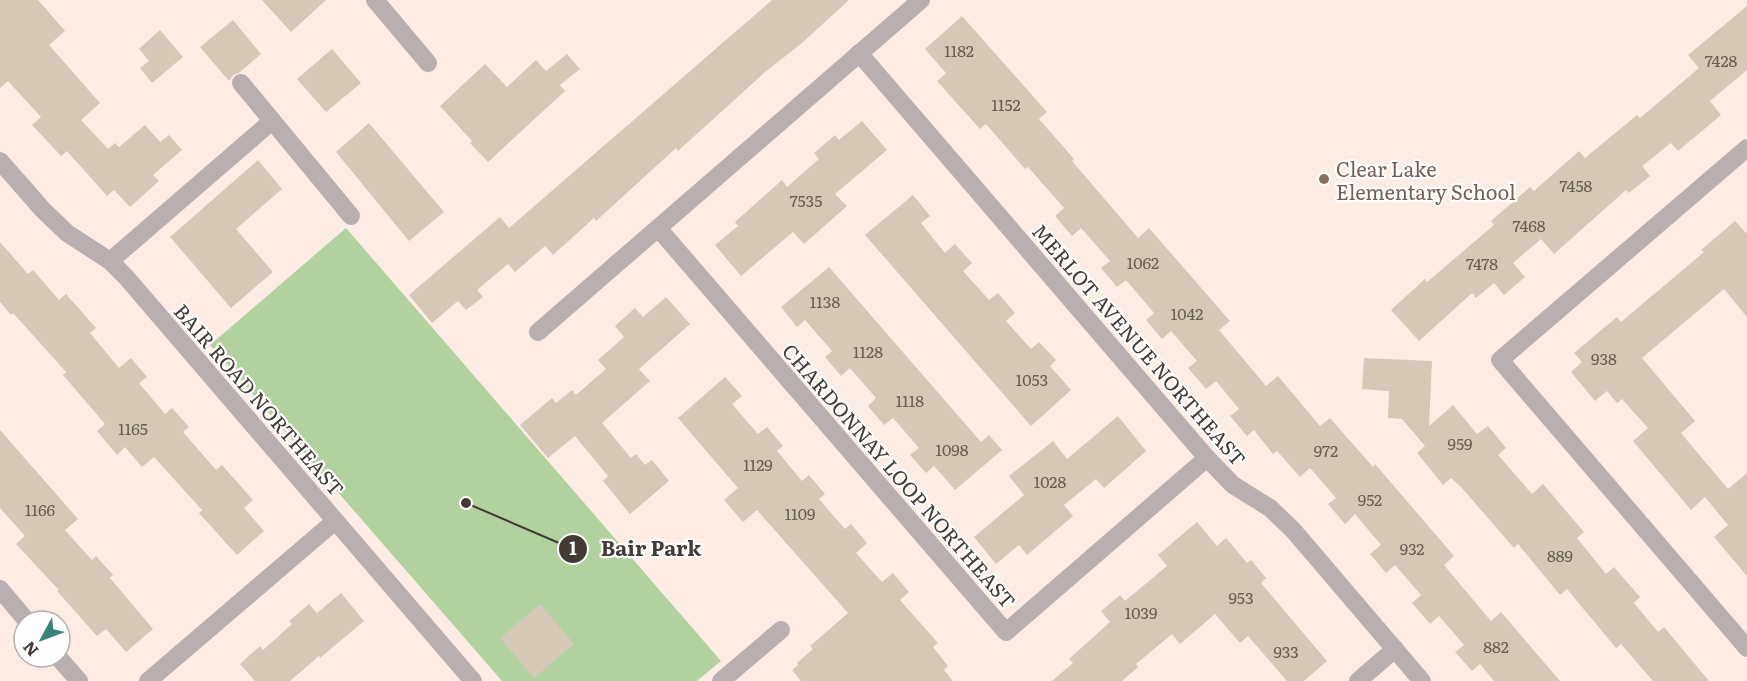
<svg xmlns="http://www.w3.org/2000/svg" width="1747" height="681" viewBox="0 0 1747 681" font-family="Literata,serif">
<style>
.green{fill:#b1d19f}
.building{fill:#d6c8b6}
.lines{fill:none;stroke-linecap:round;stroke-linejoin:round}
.street{stroke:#baafb0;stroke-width:18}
.education-dot{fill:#8d6e63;stroke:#fff;stroke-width:2}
.labels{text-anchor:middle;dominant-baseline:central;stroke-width:4.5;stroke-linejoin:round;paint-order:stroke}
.number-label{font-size:16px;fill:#675e55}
.education-label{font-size:20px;fill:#785e54;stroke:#fff;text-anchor:start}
.street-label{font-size:20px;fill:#423a35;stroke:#fff}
.leader{fill:none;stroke:#423a35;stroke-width:2}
.callout-dot{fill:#423a35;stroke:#fff;stroke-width:2}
.mark-label{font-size:18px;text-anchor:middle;font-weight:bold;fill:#fff}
.callout-label{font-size:21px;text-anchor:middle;font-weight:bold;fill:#423a35;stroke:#fff;stroke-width:4.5;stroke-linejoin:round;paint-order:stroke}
</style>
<rect width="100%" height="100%" fill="#fdece3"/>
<polygon class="green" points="346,228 721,661 697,681 502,681 210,345"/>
<g class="building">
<polygon points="0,0 38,0 65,31 49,45 100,103 81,120 108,149 115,143 119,147 145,125 160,142 169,135 182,150 153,175 159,181 130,207 114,190 107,196 67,151 61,156 32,125 41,117 8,81 0,88"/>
<polygon points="262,0 326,0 291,32"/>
<polygon points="772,0 849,0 802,43 765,72 678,151 676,148 596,221 594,218 553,255 545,246 515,272 508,264 477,290 483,297 466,310 458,301 432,323 409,295 500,217 509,228"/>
<polygon points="1747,6 1747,70 1710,101 1721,115 1678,151 1671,143 1642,166 1650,176 1629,193 1626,190 1554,254 1541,239 1513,263 1525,277 1504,295 1494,283 1476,298 1472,293 1419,341 1391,310 1425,279 1427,282 1494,225 1491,221 1530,187 1534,191 1579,151 1585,158 1637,115 1640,118 1699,68 1688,55"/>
<polygon points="962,16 1047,112 1039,119 1074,159 1072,161 1138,238 1149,228 1230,321 1219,330 1266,386 1278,376 1320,426 1330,418 1373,467 1375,464 1454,556 1444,565 1491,621 1501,612 1560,681 1494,681 1480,664 1472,671 1455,652 1464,645 1439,616 1430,624 1412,603 1421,595 1395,565 1386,573 1370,554 1381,545 1355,514 1345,524 1328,504 1336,498 1310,468 1300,477 1277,451 1273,454 1254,430 1247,436 1230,416 1239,409 1216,381 1206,389 1188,368 1197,361 1171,331 1162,339 1146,320 1154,313 1126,280 1117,287 1101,268 1110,261 1081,228 1072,236 1055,216 1064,208 1028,167 1025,169 986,124 980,129 937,81 946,73 925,49"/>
<polygon points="233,20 261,54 240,72 233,75 229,81 200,47"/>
<polygon points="160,30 183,57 152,83 140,68 149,61 139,49"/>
<polygon points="332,49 361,83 326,112 297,79"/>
<polygon points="567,54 580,69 560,85 565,91 488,162 470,143 472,141 440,106 485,64 507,87 536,60 546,71"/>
<polygon points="862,121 887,150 835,194 847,206 804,244 793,232 741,276 715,245 738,226 735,222 782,180 787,187 819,159 814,153 835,135 839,140"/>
<polygon points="369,123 444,212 409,241 336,152"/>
<polygon points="258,160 282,189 236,229 273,272 231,308 170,237"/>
<polygon points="913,195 930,216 921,223 945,253 955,244 972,263 963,271 989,300 998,293 1015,313 1006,321 1031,349 1039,342 1056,360 1050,366 1071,390 1031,426 865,235"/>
<polygon points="1735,221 1747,234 1747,317 1724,289 1642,358 1695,421 1681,433 1728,489 1747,473 1747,576 1714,537 1728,525 1705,497 1691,510 1633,441 1648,428 1622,399 1617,403 1607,391 1595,401 1571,372 1582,362 1574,353 1617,317 1621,322 1704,252 1701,250"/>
<polygon points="0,242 28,274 33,270 59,300 66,294 96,328 90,333 119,368 131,358 147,377 139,383 165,414 172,408 189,427 183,432 216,470 222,465 253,500 244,508 264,531 237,555 199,513 202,510 154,457 142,467 125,447 117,455 97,431 105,424 63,375 66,372 13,313 11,315 0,302"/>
<polygon points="829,267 981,442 989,435 1002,450 955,490 934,466 926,473 910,455 919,448 893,418 884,425 868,406 876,398 850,368 841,376 825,357 832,351 805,320 797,327 781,307"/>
<polygon points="666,297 690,324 639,369 650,381 602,423 631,458 636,454 645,465 652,460 669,481 630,514 603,481 608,476 575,436 548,458 520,425 552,398 556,403 572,390 576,395 606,369 598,360 624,337 615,326 635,308 643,317"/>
<polygon points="1364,358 1432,361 1429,426 1453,405 1477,434 1488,426 1506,448 1498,455 1532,494 1543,484 1584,532 1577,538 1606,574 1614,567 1640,597 1634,603 1658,632 1664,627 1709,681 1653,681 1621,644 1616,648 1567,589 1560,595 1518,544 1514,548 1461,487 1451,478 1443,485 1417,453 1425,446 1402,419 1388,418 1389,391 1362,389"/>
<polygon points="725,377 742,396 732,404 758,434 767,427 783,446 777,451 802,481 809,475 825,494 819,499 845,529 851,524 867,543 856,553 882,582 893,573 909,592 900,600 938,643 933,647 948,666 944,670 953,681 801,681 792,670 798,665 797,663 813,649 810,646 848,613 757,510 743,522 724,500 738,488 678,418"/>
<polygon points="1118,416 1146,451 1104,488 1096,479 1064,505 1073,516 1027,555 1019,545 996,564 974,537 1024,495 1009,476 1053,441 1067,459"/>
<polygon points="0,430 78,519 65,530 92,560 96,556 113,575 110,578 153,629 126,652 106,629 97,636 57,591 59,590 16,544 25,536 0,508"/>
<polygon points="1197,522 1217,546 1226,538 1247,563 1251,560 1266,578 1261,583 1327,661 1304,681 1287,681 1248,636 1240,643 1215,614 1180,644 1172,634 1136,664 1138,667 1122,681 1052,681 1073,663 1069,659 1110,622 1101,611 1120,595 1125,601 1167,566 1158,555"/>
<polygon points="341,593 364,621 320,658 319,656 290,681 255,681 240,664 260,646 263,650 292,624 289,621 309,604 317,613"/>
<polygon points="540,604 574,644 534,678 500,638"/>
</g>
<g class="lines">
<g class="street">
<polyline points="375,0 428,63"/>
<polyline points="859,53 1207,458 1233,485 1270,508 1293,530 1422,681"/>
<polyline points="241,83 351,216"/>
<polyline points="1747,148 1500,360 1747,648"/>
<polyline points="0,161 43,210 67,233 110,261 126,277 473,681"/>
<polyline points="658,228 1006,632 1207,458"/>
<polyline points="110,261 272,121"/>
<polyline points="538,332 921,0"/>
<polyline points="0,589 27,621"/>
<polyline points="58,657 79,681"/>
<polyline points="148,681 335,521"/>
<polyline points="721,681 781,630"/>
<polyline points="1358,681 1395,649"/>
</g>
</g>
<circle class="education-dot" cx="1324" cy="179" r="6"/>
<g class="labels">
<g class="number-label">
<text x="959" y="50">1182</text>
<text x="1721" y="60">7428</text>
<text x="1006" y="104">1152</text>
<text x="1576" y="185">7458</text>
<text x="806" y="200">7535</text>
<text x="1529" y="225">7468</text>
<text x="1143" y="262">1062</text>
<text x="1482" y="263">7478</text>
<text x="825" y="301">1138</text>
<text x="1187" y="313">1042</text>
<text x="868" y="351">1128</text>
<text x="1604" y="358">938</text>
<text x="1032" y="379">1053</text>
<text x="910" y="400">1118</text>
<text x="133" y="428">1165</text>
<text x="1460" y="443">959</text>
<text x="952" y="449">1098</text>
<text x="1326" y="450">972</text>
<text x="758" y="464">1129</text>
<text x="1050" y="481">1028</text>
<text x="1370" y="499">952</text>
<text x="40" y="509">1166</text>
<text x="800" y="513">1109</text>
<text x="1412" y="548">932</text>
<text x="1560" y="555">889</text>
<text x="1241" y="597">953</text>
<text x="1141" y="612">1039</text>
<text x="1496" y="646">882</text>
<text x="1286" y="651">933</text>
</g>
<g class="education-label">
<text x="1336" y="168">Clear Lake<tspan x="1336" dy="23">Elementary School</tspan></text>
</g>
<g class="street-label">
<text transform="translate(1140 344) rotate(49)">MERLOT AVENUE NORTHEAST</text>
<text transform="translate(260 399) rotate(49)">BAIR ROAD NORTHEAST</text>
<text transform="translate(900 475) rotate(49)">CHARDONNAY LOOP NORTHEAST</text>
</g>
</g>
<path class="leader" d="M466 503L573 549"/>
<g class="callout-dot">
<circle cx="466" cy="503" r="6"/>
<circle cx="573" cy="549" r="15"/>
</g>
<g class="mark-label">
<text x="573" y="555">1</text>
</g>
<g class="callout-label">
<text x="651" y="556">Bair Park</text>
</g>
<g transform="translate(42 639) rotate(229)"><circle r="28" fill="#ffffff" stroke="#b3b0ae" stroke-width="1.5"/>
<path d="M0-4.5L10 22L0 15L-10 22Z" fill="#3b827b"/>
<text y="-9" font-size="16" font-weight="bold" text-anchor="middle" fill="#423a35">N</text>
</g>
</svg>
